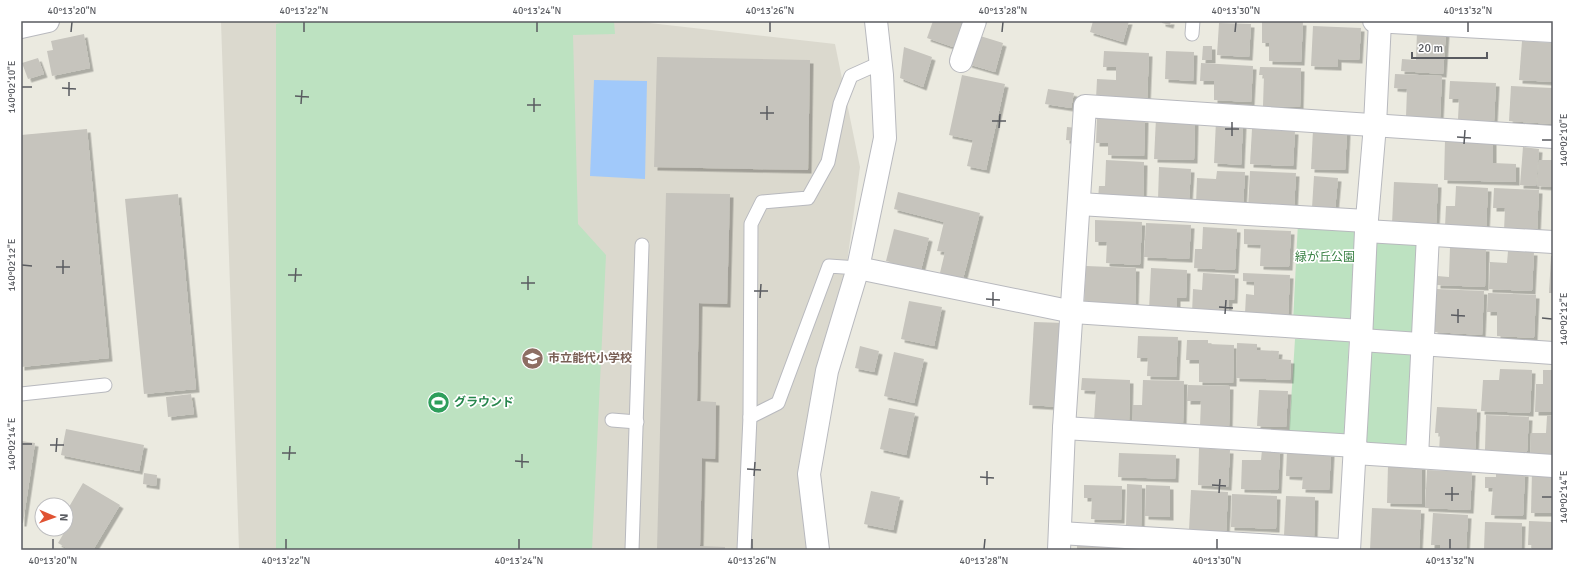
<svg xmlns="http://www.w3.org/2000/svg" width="1574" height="571" viewBox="0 0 1574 571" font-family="Signika,'Noto Sans JP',sans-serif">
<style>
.education{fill:#dbd9ce}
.green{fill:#bde2c1}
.water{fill:#a1c9fa}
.building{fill:#c6c4bd;filter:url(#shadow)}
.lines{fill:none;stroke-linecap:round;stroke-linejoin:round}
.service-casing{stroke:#b8b9be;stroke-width:15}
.minor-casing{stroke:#b8b9be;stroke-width:24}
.service{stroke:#fff;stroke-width:13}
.minor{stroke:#fff;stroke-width:22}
.ticks{fill:none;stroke:#595b60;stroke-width:1.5}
.labels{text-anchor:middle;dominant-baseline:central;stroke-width:3.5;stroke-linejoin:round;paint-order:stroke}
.park-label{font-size:12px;fill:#388043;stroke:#fff}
.education-label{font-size:12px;font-weight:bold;fill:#785e54;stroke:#fff;text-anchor:start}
.leisure-label{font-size:12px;font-weight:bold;fill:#27864d;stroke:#fff;text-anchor:start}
.neatline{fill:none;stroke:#595b60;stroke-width:1.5}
.ticks-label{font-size:10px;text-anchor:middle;fill:#595b60}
</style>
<defs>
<filter id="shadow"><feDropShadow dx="3.5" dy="3.5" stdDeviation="0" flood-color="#0004"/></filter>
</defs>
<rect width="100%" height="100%" fill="#ebeae0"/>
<polygon class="education" points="226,21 632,21 835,44 860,167 808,550 239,550 221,22"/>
<g class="green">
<polygon points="288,21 614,21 615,34 573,35 578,224 606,255 592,550 276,550 276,24"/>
<polygon points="1298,222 1355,226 1350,326 1293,322"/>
<polygon points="1373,236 1420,238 1415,336 1370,334"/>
<polygon points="1295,339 1349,341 1344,437 1289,434"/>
<polygon points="1367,351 1413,354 1407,446 1361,442"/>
</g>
<polygon class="water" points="594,80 647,81 645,179 590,176"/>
<g class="building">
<polygon points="933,21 966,21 956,48 927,38"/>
<polygon points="1093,21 1129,21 1123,42 1090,32"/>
<polygon points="1162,21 1171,21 1170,25 1162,23"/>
<polygon points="1262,21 1303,22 1301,62 1269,61 1269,43 1262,43"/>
<polygon points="1219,23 1251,24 1249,57 1217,55"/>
<polygon points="1313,26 1361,28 1359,60 1338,59 1338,67 1311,66"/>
<polygon points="1417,31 1446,32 1443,74 1401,71 1402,59 1416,60"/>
<polygon points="84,34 90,68 52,76 47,51 53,50 51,41"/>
<polygon points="977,35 1003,43 995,72 968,64"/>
<polygon points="1522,41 1553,43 1553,82 1519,80"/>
<polygon points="1203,46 1212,46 1212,60 1202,60"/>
<polygon points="904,47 932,57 923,87 900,78"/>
<polygon points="1104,51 1149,53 1147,101 1096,99 1097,79 1116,80 1116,67 1103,67"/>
<polygon points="1166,51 1194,52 1193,81 1165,79"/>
<polygon points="657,57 810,60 808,170 654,167"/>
<polygon points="38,58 44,74 28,79 22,63"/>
<polygon points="1201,63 1253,66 1251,102 1214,100 1214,81 1200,81"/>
<polygon points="1260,67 1301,68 1300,107 1263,106 1264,75 1259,75"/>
<polygon points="1395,74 1442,76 1440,118 1406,117 1407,89 1394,88"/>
<polygon points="962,75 1005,84 986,170 967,166 973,140 949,135"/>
<polygon points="1450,81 1496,83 1494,121 1458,119 1459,99 1449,99"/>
<polygon points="1511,86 1553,88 1553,124 1509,121"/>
<polygon points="1048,89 1074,93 1071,108 1045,104"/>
<polygon points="1097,118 1145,119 1144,156 1108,155 1108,143 1096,143"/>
<polygon points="1156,118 1195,120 1194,160 1154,159"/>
<polygon points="1216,121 1243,123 1241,165 1214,163"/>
<polygon points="1067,127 1078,128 1077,141 1066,140"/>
<polygon points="87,129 109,358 21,367 21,135"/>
<polygon points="1252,129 1295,131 1293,166 1250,164"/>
<polygon points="1313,130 1347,131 1345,170 1311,169"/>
<polygon points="1445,139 1493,141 1493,163 1516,164 1516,182 1444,180"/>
<polygon points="1523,147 1539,149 1536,186 1520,185"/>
<polygon points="1106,160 1144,162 1143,202 1098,199 1099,186 1105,186"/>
<polygon points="1539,160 1553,160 1553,187 1537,186"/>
<polygon points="1159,167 1191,169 1189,200 1158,199"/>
<polygon points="1217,171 1245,172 1243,207 1196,205 1197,178 1216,179"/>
<polygon points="1250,171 1296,173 1294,210 1248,208"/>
<polygon points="1314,176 1338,178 1335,210 1312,208"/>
<polygon points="1394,182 1438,184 1436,225 1392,224"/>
<polygon points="1456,186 1488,188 1486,229 1445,227 1446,206 1455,206"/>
<polygon points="1494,188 1539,190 1537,232 1504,231 1505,208 1493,208"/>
<polygon points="898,192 980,213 962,283 939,277 945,252 937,251 944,222 894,209"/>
<polygon points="666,193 730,194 727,304 699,303 697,401 716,402 715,459 702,458 700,546 725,547 725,550 657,550"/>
<polygon points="178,194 196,389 144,394 125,199"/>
<polygon points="1095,220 1142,222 1140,265 1106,263 1107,242 1095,242"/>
<polygon points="1146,223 1191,225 1189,259 1144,257"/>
<polygon points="1203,227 1237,229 1235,270 1194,268 1195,249 1202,249"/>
<polygon points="894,229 929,238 921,270 886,261"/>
<polygon points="1244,229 1291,231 1289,267 1260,266 1261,245 1244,244"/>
<polygon points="1450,247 1486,248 1485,287 1437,285 1437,276 1449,277"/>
<polygon points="1508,251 1534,252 1532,291 1489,289 1490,262 1507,263"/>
<polygon points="1551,256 1553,256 1553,293 1549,293"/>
<polygon points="1086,266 1136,268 1135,308 1084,306"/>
<polygon points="1151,268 1187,270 1186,298 1177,298 1177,311 1149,310"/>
<polygon points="1203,273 1235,275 1234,300 1229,300 1228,315 1192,314 1193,289 1202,290"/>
<polygon points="1243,273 1290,275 1288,316 1245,314 1246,294 1254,295 1254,282 1243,281"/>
<polygon points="1436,289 1484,291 1482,335 1434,332"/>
<polygon points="1488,293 1536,295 1534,338 1497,336 1497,312 1487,312"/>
<polygon points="909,301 942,307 934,346 901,339"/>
<polygon points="1034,322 1065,323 1060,407 1029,405"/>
<polygon points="1138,336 1178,337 1176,377 1147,376 1148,358 1137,358"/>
<polygon points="1187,340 1208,340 1208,344 1234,345 1233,383 1199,382 1199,360 1186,360"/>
<polygon points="1237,343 1257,344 1257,350 1279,351 1278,359 1291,360 1290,380 1236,378"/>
<polygon points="860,346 879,351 874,372 855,368"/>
<polygon points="894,352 924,359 914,403 884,396"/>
<polygon points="1500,369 1532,370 1530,413 1481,411 1483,380 1499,380"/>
<polygon points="1543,370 1553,370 1553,412 1535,412 1536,384 1543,384"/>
<polygon points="1082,378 1130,380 1129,422 1094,421 1096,391 1081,390"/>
<polygon points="1143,380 1184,381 1183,423 1133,422 1133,405 1142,405"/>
<polygon points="1188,385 1230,386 1229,427 1200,426 1201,401 1187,401"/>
<polygon points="1259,390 1288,391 1286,427 1257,426"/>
<polygon points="191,394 194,414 168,417 166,397"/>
<polygon points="1437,407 1477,409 1475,455 1439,453 1440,433 1435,433"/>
<polygon points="889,408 915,413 906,455 880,449"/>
<polygon points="1486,415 1529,417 1527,452 1485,450"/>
<polygon points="1547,416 1553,416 1553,458 1530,457 1531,433 1546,433"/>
<polygon points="66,429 144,445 139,471 61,455"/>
<polygon points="21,441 35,443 23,523 21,523"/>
<polygon points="1199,448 1230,450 1228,487 1198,485"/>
<polygon points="1262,450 1280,450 1278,490 1241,489 1242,460 1261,460"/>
<polygon points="1287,451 1331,453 1329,490 1302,489 1303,477 1286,476"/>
<polygon points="1119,453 1176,455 1175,479 1118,477"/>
<polygon points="1388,465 1422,466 1422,504 1387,503"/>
<polygon points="1427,470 1472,472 1470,510 1425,508"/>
<polygon points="1532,471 1553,472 1553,513 1531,513"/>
<polygon points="1496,472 1525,473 1523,516 1491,515 1493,488 1485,488 1485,477 1496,477"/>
<polygon points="144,473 157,475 156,486 143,484"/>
<polygon points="83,483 120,505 93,550 70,550 58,543 71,521 66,518 66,512"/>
<polygon points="1127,484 1142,485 1141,528 1126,528"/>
<polygon points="1084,485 1122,486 1121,520 1091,519 1092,498 1084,498"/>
<polygon points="1146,485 1170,486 1170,517 1145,516"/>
<polygon points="1191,490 1228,492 1226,533 1189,531"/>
<polygon points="871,491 900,497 893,530 864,524"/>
<polygon points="1232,494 1277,496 1276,529 1231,527"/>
<polygon points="1286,496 1315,497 1314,538 1284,536"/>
<polygon points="1372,508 1421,510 1419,550 1370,550"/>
<polygon points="1433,513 1468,515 1466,550 1440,550 1440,545 1431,545"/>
<polygon points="1529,521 1553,522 1553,550 1532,550 1532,545 1528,545"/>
<polygon points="1485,522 1522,523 1521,550 1484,550"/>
<polygon points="1077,544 1122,545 1122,550 1077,550"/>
</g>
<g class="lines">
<defs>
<g id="service">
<polyline points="1192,34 1193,21"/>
<polyline points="21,394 105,385"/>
<polyline points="750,417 778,403 829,266 858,268"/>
<polyline points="612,420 637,422"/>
<polyline points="632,550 642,245"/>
<polyline points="744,550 750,417 751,224 762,202 808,198 828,162 840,104 851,76 880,63"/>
</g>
<g id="minor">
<polyline points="1374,21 1553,31"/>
<polyline points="21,27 48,21"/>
<polyline points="961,61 975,21"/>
<polyline points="1079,204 1366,221"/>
<polyline points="1366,231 1553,242"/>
<polyline points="858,268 1073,312 1361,331"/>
<polyline points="1361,340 1553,353"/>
<polyline points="1064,428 1356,446"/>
<polyline points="1355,453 1553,466"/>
<polyline points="1417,457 1428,235"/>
<polyline points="1060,533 1340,550"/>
<polyline points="818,550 809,474 827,371 858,268 885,138 882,75 876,21"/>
<polyline points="1059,550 1064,428 1085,106 1553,137"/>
<polyline points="1349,550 1361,340 1366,231 1375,125 1380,21"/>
</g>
</defs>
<use href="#service" class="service-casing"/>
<use href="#minor" class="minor-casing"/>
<use href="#service" class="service"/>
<use href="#minor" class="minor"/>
</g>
<path class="ticks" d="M71,32L72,22M304,32V22M537,32V22M770,32V22M1002,32L1003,22M1235,32L1236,22M1468,32V22M22,87H32M62,88L76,89M69,96V82M295,96L309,97M301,104L302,90M527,105H541M534,112V98M760,113H774M767,120V106M992,121H1006M999,128L1000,114M1225,129H1239M1232,136V122M1457,137L1471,138M1542,140H1552M1464,144L1465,130M22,265L32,266M56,267H70M63,274V260M288,275H302M295,282L296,268M521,283H535M528,290V276M754,291H768M760,298L761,284M986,299L1000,300M993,306V292M1219,307L1233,308M1225,314L1226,300M1451,315L1465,316M1542,318L1552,319M1458,323V309M22,444H32M50,445H64M56,452L57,438M282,453H296M289,460L290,446M515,461L529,462M522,468V454M747,469L761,470M754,476L755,462M980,477L994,478M987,485V471M1212,485L1226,486M1219,493L1220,479M1445,494H1459M1542,497H1552M1452,501V487M53,549V539M286,549V539M519,549V539M752,549V539M984,549L985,539M1217,549V539M1450,549V539"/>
<defs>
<symbol id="school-disc" viewBox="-11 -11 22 22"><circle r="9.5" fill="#8d6e63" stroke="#fff"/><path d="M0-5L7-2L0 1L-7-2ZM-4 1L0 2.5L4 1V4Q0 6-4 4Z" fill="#fff"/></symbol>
<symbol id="stadium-disc" viewBox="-11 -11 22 22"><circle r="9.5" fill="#2e9e5b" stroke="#fff"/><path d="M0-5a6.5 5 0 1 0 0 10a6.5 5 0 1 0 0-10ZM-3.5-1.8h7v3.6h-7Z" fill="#fff"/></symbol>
</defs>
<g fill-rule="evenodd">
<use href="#school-disc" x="520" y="346" width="25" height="25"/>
<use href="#stadium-disc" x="426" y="390" width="25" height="25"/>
</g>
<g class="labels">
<g class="park-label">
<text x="1325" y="257">緑が丘公園</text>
</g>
<g class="education-label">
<text x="548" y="358">市立能代小学校</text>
</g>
<g class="leisure-label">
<text x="454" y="402">グラウンド</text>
</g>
</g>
<rect width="1574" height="571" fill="none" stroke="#ffffff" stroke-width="44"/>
<g transform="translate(54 517) rotate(92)"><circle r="19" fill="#ffffff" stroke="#bdbdbf"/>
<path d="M0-3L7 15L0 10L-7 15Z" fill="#e05232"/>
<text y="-6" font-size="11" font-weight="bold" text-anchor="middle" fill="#595b60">N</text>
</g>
<path d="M1412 52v6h75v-6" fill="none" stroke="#595b60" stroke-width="2"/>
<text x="1418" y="52" font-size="12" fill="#595b60" stroke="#ffffff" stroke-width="3" paint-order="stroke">20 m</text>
<rect x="22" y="22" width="1530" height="527" class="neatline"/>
<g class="ticks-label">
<text x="72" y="14">40°13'20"N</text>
<text x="304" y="14">40°13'22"N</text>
<text x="537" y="14">40°13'24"N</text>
<text x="770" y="14">40°13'26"N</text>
<text x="1003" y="14">40°13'28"N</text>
<text x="1236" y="14">40°13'30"N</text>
<text x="1468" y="14">40°13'32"N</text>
<text transform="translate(11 87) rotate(-90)" y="4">140°02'10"E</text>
<text transform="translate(1563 140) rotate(-90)" y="4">140°02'10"E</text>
<text transform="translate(11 265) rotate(-90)" y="4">140°02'12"E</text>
<text transform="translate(1563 319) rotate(-90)" y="4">140°02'12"E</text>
<text transform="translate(11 444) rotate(-90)" y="4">140°02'14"E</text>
<text transform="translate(1563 497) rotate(-90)" y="4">140°02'14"E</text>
<text x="53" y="564">40°13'20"N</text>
<text x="286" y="564">40°13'22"N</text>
<text x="519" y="564">40°13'24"N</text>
<text x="752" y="564">40°13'26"N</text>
<text x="984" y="564">40°13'28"N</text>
<text x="1217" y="564">40°13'30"N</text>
<text x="1450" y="564">40°13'32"N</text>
</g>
</svg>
